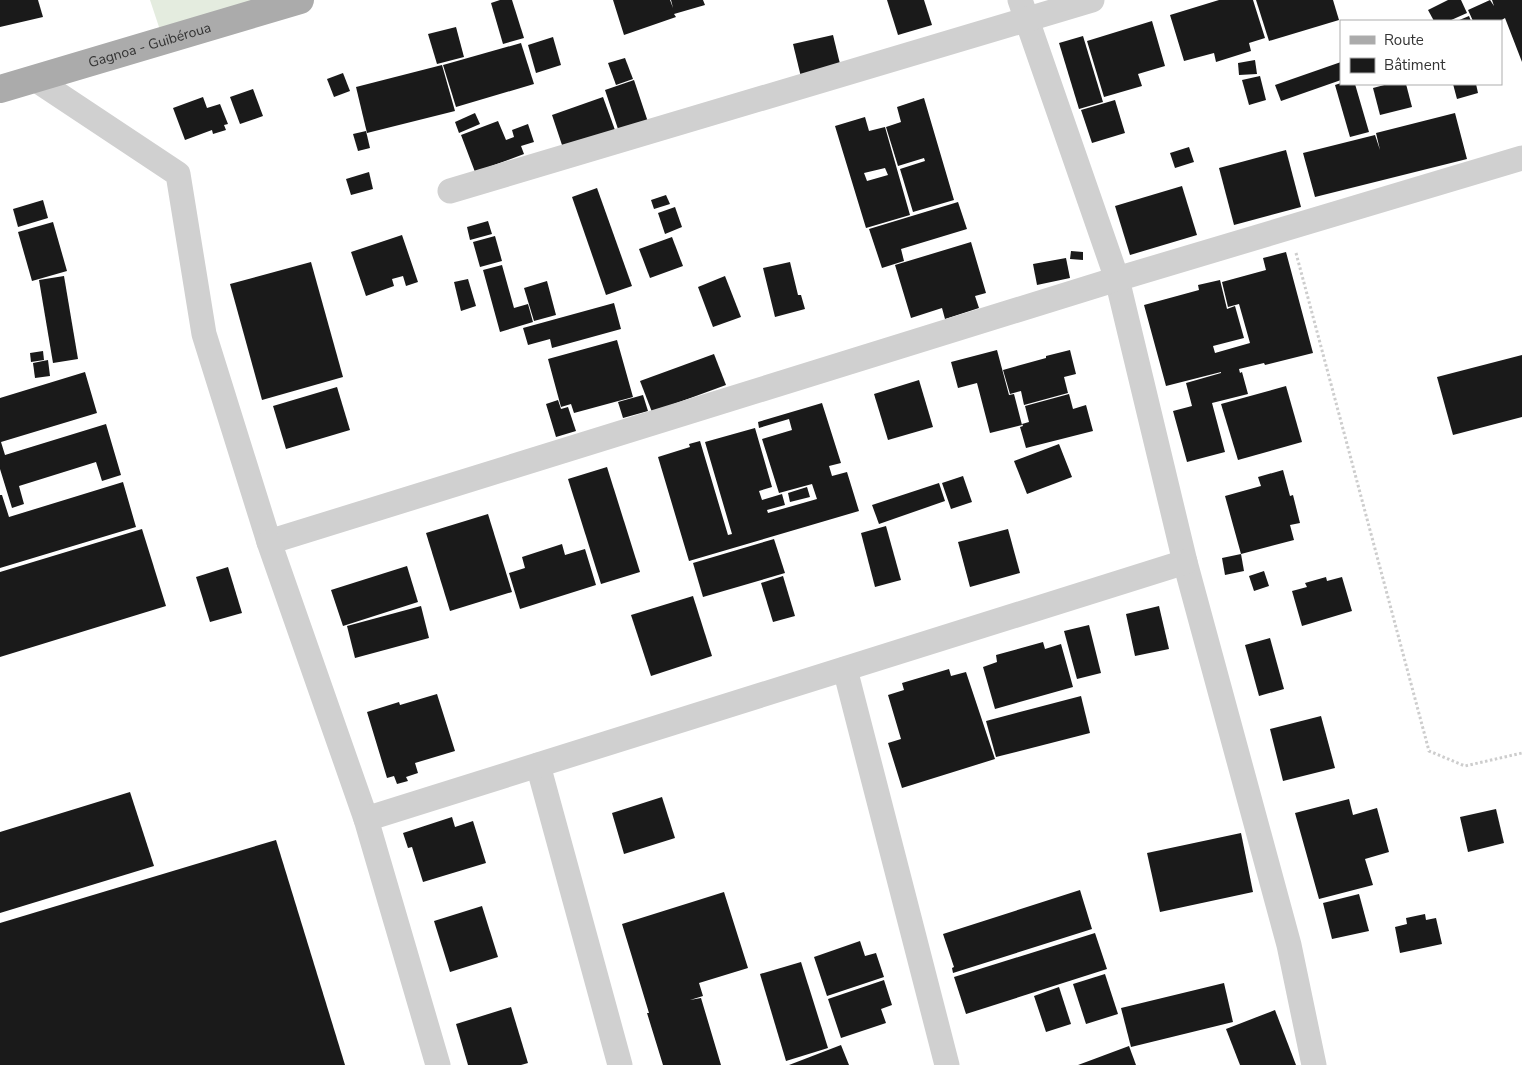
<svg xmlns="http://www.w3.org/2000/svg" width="1522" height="1065" viewBox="0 0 1522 1065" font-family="'Nunito Sans',sans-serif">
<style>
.green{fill:#e4ecdf}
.building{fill:#1a1a1a;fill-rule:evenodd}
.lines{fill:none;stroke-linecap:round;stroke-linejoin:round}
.path{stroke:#cdcdcd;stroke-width:3;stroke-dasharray:2.5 2.5;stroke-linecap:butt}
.minor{stroke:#d0d0d0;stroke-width:25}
.primary{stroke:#ababab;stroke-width:28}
.labels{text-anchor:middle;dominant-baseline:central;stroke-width:5;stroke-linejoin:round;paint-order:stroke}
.street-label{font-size:14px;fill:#333;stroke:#fff}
</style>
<rect width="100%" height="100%" fill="#fff"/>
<polygon class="green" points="150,0 267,0 160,30"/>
<g class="building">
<polygon points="0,0 38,0 43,17 0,27"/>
<polygon points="500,0 512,0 524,38 503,44 491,3"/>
<polygon points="613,0 670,0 673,8 671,0 703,0 705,5 674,14 676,17 624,35"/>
<polygon points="887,0 924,0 932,25 898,35"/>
<polygon points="1219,0 1253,0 1265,38 1249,43 1251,51 1216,62 1214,53 1184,61 1170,15"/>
<polygon points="1256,0 1333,0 1339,20 1269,41"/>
<polygon points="1448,0 1461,0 1467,13 1449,21 1434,21 1428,10"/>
<polygon points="1490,0 1494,6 1492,0 1522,0 1522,62 1505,18 1500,21 1473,21 1468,10"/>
<polygon points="1469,16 1471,21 1457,21"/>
<polygon points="1152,21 1165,66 1138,74 1142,86 1104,97 1087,41"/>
<polygon points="456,27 464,57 437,64 428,34"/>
<polygon points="833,35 841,68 801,77 793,44"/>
<polygon points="1083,36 1103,102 1079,109 1059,43"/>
<polygon points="553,37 561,65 536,73 528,45"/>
<polygon points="521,43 534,84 456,107 443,65"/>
<polygon points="625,58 633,79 616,85 608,63"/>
<polygon points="1255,60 1257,74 1239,75 1238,63"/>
<polygon points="1341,62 1341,80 1281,101 1275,85"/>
<polygon points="442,65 455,111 367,133 356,87"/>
<polygon points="343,73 350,91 334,97 327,79"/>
<polygon points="1260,76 1266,100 1249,105 1242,80"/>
<polygon points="634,80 648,122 619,132 605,90"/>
<polygon points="1341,83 1355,84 1369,132 1350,137 1335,85"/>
<polygon points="1388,84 1406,84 1412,107 1380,115 1373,88"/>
<polygon points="1453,84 1476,84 1478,93 1457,99"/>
<polygon points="253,89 263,116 240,124 230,97"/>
<polygon points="203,97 207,108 220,104 228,124 224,125 226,130 213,134 212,130 185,140 173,108"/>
<polygon points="603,97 615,130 563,148 552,115"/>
<polygon points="924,98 954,200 913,212 900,169 925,161 924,158 898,166 886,127 901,122 897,107"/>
<polygon points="1115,100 1125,133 1092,143 1081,110"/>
<polygon points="475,113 480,124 459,133 455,122"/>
<polygon points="1455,113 1467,159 1315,197 1303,153 1375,135 1380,150 1376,133"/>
<path d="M865,117L869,131L885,127L910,215L866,228L835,126ZM885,168L888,175L867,181L864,173Z"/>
<polygon points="498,121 506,140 514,137 512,130 528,124 534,142 521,146 524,154 475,172 461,135"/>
<polygon points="366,131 370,148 358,151 353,134"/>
<polygon points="1189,147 1194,162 1175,168 1170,153"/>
<polygon points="1286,150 1301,207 1234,225 1219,168"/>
<polygon points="369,172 373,189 351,195 346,179"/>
<polygon points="1182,186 1197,235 1130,255 1115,206"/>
<polygon points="597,188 632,286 606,295 572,197"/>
<polygon points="666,195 670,204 654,209 651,200"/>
<polygon points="43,200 48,218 18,227 13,209"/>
<polygon points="958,202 967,229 901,249 904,261 882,268 869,229"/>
<polygon points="675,207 682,227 665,234 658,213"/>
<polygon points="488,221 492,234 470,240 467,227"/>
<polygon points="53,222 67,271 32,281 18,232"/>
<polygon points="402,235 418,282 406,286 403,276 392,279 394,286 366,296 351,252"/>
<polygon points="495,236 502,261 480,267 473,242"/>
<polygon points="672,237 683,266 650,278 639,249"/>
<polygon points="971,242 986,293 975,296 979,308 945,319 942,308 911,318 895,265"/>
<polygon points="1071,251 1083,252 1083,260 1070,259"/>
<polygon points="1286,252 1313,353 1265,365 1264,363 1239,369 1240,373 1242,372 1248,394 1212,403 1225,452 1187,462 1173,411 1192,406 1186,383 1221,373 1221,372 1166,386 1144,305 1199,290 1198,285 1220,280 1227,309 1235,306 1244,338 1213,346 1215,353 1250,343 1239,304 1228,307 1222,282 1266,270 1263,258"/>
<polygon points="1066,258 1070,278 1037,285 1033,264"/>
<polygon points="311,262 343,377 262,400 230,284"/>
<polygon points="790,262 798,295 801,295 805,309 775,317 763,268"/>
<polygon points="502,265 514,308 528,304 533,322 500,332 483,270"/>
<polygon points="64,276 78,359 53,363 39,280"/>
<polygon points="725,276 741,317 713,327 698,287"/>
<polygon points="468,279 476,306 461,311 454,282"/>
<polygon points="547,281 556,315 534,321 524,288"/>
<polygon points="614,303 621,329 552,348 550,339 528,345 523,328"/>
<polygon points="617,340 633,397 574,413 571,404 561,407 548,359"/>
<polygon points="997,350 1009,395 1014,394 1022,425 990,433 977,383 958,388 951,362"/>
<polygon points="1070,350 1076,374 1064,377 1068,393 1024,405 1021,391 1010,394 1003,370 1046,358 1046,356"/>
<polygon points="43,351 44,360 31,362 30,353"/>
<polygon points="714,354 726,385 652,412 640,381"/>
<polygon points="1522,355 1522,417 1453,435 1437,377"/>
<polygon points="48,360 50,376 35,378 33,363"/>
<polygon points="85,372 97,413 1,442 5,455 106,424 121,475 102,481 96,462 19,486 24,504 12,508 0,469 0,398"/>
<polygon points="919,380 933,427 888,440 874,394"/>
<polygon points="1286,386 1302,442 1238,460 1221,404"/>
<polygon points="337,387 350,430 286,449 273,406"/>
<polygon points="1069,394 1073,409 1086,405 1093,431 1026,448 1020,427 1023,426 1022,424 1029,422 1025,406"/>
<polygon points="643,395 648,411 623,418 618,402"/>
<polygon points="558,400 561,409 568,407 576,431 556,437 546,404"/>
<polygon points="822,403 841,463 829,466 832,476 847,472 859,511 689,561 658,457 690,447 689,444 700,441 728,535 732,534 705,442 755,428 772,487 759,491 762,500 782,494 785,505 767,510 768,513 817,499 812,484 779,493 762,439 792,430 789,419 759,428 758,422"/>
<polygon points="1059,444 1072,477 1027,494 1014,461"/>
<polygon points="607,467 640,572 601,584 568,479"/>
<polygon points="1283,470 1290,496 1293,495 1300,523 1290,525 1294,540 1241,554 1225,496 1261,486 1258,477"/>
<polygon points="963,476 972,502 951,509 942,483"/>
<polygon points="123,482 136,527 0,568 0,495 2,495 9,517"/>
<polygon points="939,483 945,501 879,524 872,505"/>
<polygon points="807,487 810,497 790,502 788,493"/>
<polygon points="488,514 512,592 450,611 426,533"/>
<polygon points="886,526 901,580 875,587 861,533"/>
<polygon points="142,529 166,606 0,657 0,572"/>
<polygon points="1008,529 1020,573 970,587 958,542"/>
<polygon points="774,539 785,573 703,597 693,563"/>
<polygon points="562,544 565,555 585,549 596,585 520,609 509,573 525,568 522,557"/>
<polygon points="1241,554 1244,571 1225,575 1222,558"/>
<polygon points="407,566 418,602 343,626 331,590"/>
<polygon points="228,567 242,613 210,622 196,577"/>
<polygon points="1264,571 1269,586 1254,591 1249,576"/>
<polygon points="783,576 795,616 773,622 761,583"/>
<polygon points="1326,577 1327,581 1342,577 1352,611 1302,626 1292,591 1307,587 1305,583"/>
<polygon points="693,596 712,656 651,676 631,615"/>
<polygon points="421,606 429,638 355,658 347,626"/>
<polygon points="1159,606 1169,649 1135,656 1126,614"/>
<polygon points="1089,625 1101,673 1077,679 1064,631"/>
<polygon points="1270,638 1284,689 1259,696 1245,645"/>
<polygon points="1043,642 1045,649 1061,644 1073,687 995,709 983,667 997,662 996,655"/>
<polygon points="949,669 951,676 966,672 995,759 902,788 888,743 901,739 888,695 904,690 902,683"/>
<polygon points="437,694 455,751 415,763 418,773 406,777 408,781 397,784 394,776 387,778 367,712 399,702 400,705"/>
<polygon points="1081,696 1090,733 996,757 986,721"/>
<polygon points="1321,716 1335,768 1283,781 1270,729"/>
<polygon points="130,792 154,866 0,913 0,832"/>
<polygon points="662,797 675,838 624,854 612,813"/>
<polygon points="1349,799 1353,815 1377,808 1389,852 1365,859 1373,885 1319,899 1295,813"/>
<polygon points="1496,809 1504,843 1468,852 1460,817"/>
<polygon points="452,817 455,827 473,821 486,863 423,882 412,847 408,848 403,833"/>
<polygon points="1241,833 1253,892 1160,912 1147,853"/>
<polygon points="276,840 345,1065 0,1065 0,923"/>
<polygon points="1080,890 1092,929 953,973 952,968 954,967 943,934"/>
<polygon points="724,892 748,968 699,983 703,996 690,1000 701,998 721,1065 663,1065 647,1013 649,1013 622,924"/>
<polygon points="1359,894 1369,931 1332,939 1323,903"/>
<polygon points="482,906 498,957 450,972 434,921"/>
<polygon points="1425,914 1426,920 1436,918 1442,944 1400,953 1395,927 1407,924 1406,918"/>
<polygon points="1095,933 1107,969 966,1014 954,977"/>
<polygon points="860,941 865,956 876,953 884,977 827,996 814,957"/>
<polygon points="801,962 828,1048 786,1061 760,974"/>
<polygon points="1105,974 1118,1014 1086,1024 1073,984"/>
<polygon points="884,980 892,1005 881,1009 886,1023 841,1038 828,999"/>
<polygon points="1224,983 1233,1022 1131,1047 1121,1008"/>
<polygon points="1059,987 1071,1024 1046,1032 1034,996"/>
<polygon points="511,1007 528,1063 521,1065 468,1065 456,1024"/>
<polygon points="1275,1010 1296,1065 1240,1065 1226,1029"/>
<polygon points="841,1045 849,1065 789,1065"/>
<polygon points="1129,1046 1136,1065 1078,1065"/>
</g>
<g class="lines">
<polyline class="path" points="1296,253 1429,751 1465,766 1522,753"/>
<g class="minor">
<polyline points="1020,0 1117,279 1185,562 1289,945 1314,1065"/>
<polyline points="35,79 178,174 204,334 269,542 1117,279 1522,158"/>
<polyline points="450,191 1092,0"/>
<polyline points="269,542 366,819 438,1065"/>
<polyline points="845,669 947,1065"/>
<polyline points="538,765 620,1065"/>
<polyline points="366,819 1185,562"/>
</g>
<path class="primary" id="s1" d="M0,89L300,0"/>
</g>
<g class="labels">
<g class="street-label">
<text stroke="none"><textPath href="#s1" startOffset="156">Gagnoa - Guibéroua</textPath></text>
</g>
</g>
<rect x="1340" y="20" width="162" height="65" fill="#ffffff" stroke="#adadad"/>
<rect x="1350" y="36" width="25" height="8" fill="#ababab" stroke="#adadad"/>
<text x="1384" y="45" font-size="15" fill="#333333">Route</text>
<rect x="1350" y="58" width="25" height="15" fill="#1a1a1a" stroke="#adadad"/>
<text x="1384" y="70" font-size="15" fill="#333333">Bâtiment</text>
</svg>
